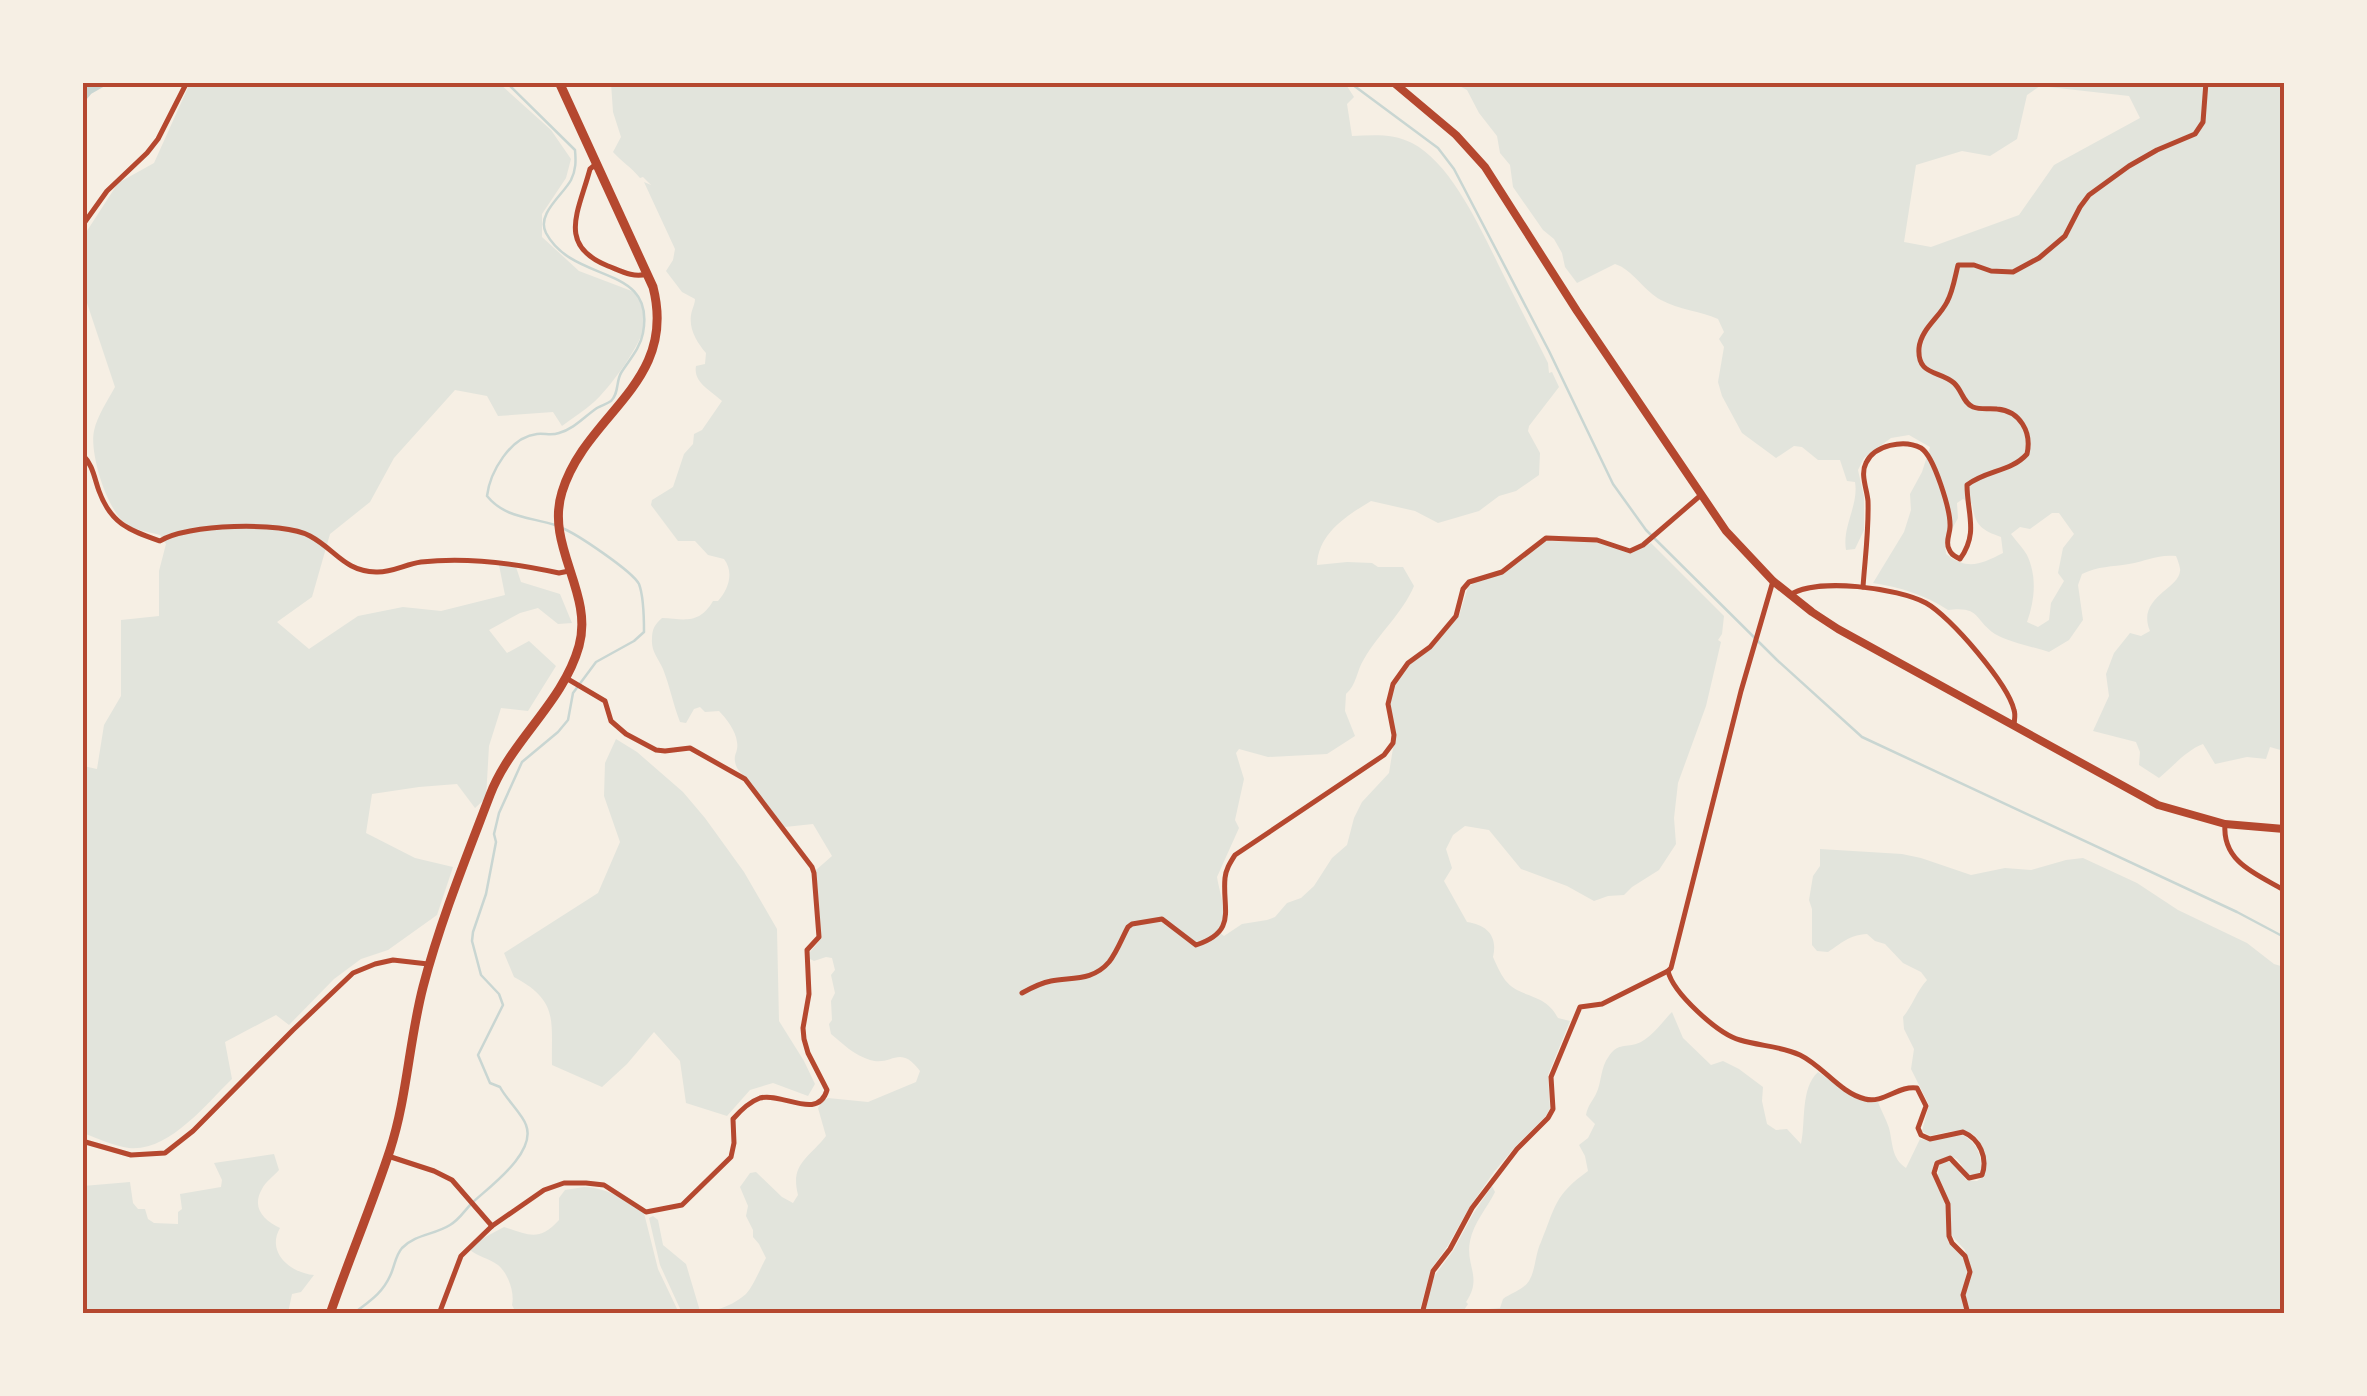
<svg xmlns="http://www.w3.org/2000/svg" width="2367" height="1396" viewBox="0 0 2367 1396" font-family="'PT Sans Narrow',sans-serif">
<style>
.green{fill:#e2e4dc;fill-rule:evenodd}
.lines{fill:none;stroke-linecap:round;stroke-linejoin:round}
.stream{stroke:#c9d6d2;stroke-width:2.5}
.canal{stroke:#c9d6d2;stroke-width:10}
.minor{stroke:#b5482f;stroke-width:5}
.secondary{stroke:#b5482f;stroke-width:8}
.trunk{stroke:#b5482f;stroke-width:9}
.neatline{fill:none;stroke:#b5482f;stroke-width:4}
</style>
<rect width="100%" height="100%" fill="#f6efe4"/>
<g class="green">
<path d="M190,83H499L551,130L571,159L566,178L542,214V237L579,271L637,293C642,303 646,312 645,323C643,343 609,389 594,402C584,411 572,418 562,426L553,412L498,416L487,396L455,390L394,458L370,502L330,534L312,597L277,622L309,649L358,616L403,607L441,611L505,595L499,565L516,567L521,582L560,594L572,623L558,624L538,608L520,613L489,630L507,653L529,641L556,666L528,711L501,708L489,746L486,798L475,808L457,784L419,787L372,794L366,833L415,858L453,867L437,915L388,950L361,959L334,979L289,1025L276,1015L225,1042L232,1079C206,1104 169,1152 129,1148C114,1146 97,1138 83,1133V766L97,769L104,725L121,696V620L159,616V571L166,544L160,535C150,532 138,531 129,526C108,515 89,453 94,431C97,416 108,400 115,387L83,291V237L118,183L154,163Z"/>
<path d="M611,83H1345L1354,97L1347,104L1352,136C1372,135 1393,133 1412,143C1453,164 1483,234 1503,274C1518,304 1533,333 1548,363L1549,373L1552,372L1559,387L1529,426L1528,431L1540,453L1539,475L1516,491L1499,496L1479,511L1438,523L1415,511L1371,501C1346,516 1318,534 1317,565L1347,562L1372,563L1378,567H1403L1414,586C1402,614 1379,633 1364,659C1356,672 1357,684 1346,694L1345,711L1355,736L1327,754L1268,757L1239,749L1236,753L1244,779L1235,820L1239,828L1217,877C1220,896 1229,913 1218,931L1224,936L1242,924L1267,920L1275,917L1287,903L1301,898L1314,886L1332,858L1347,845L1354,818L1362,802L1389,773L1395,736L1389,700L1391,691L1408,664L1430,649L1459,616L1468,587L1477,581L1503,573L1540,543L1546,541L1599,542L1629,553L1651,543L1724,616L1722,634L1718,640L1721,642L1706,706L1678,783L1674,818L1676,844L1659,870L1632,887L1624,895L1608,896L1594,901L1567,886L1521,869L1489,830L1465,826L1453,835L1446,849L1452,868L1444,881L1467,922C1487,925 1498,936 1493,957C1496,964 1500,973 1505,980C1520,999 1545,992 1558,1018L1570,1021L1548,1075L1550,1108L1546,1116L1515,1147L1494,1172L1469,1208L1447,1247L1431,1269L1419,1313H682L660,1265L649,1218L653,1216L658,1220L663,1245L686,1264L700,1311C715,1313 735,1304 746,1294C754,1285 760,1269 766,1258L759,1244L753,1237V1230L746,1216L748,1206L740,1187L750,1173L756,1172L782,1197L793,1203L798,1195C790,1164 808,1159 826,1136L818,1108L822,1101L828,1098L868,1102L916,1082L920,1071C899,1043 892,1067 870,1060C854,1055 843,1044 831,1034L829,1024L832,1020L831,1001L835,993L831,975L835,970L832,958L826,957L814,961L810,959V952L821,939L816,870L832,856L813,824L785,827L737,768C731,754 739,754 737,742C736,731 726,718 719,711L705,712L700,707L694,709L686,723L680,722C673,704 670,687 663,669C658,658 651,651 652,639C652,629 655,624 662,618C684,619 699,625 713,601H718C729,589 734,572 724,559L708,555L695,541H678L651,505L652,500L673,487L684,454L693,444L694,434L702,430L722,401C711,390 693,383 696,366L705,364L706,353C697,342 689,330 691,315C692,309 695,304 695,299L682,292L666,271L673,260L675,249L644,182L651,185L643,177L640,178C631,167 622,162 613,152L621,137L613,112Z"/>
<path d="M1454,83H2284V751L2270,747L2266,759L2247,757L2215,764L2203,744C2185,751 2174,766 2159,778L2139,765L2140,752L2136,742L2093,731L2109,696L2106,674L2114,653L2130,633L2141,636L2150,631C2136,598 2179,589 2180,571C2181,569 2177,558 2176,556C2158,554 2146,561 2129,564C2112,567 2098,566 2082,574L2078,585L2083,620L2069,640L2049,652C2034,647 2008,642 1995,634C1974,620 1981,606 1948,610C1926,595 1899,587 1873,583L1904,532L1911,510L1910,494L1922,472L1930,447L1909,435L1891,438L1864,458L1858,470L1864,497V530L1855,549L1846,550C1842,526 1859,505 1855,482L1847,481L1840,460H1818L1802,447L1794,446L1776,458L1742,433L1722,396L1718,382L1724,347L1719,339L1724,332L1718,319C1700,311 1679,310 1661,300C1644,291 1632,269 1615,264L1577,283L1565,267L1562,253L1554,239L1543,230L1513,187L1510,165L1500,153L1497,136L1479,113L1467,90ZM2040,86L2129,96L2140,118L2054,165L2019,215L1931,247L1904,242L1916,165L1962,151L1990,156L2017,139L2027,95ZM1963,499L1972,504C1975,525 1981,530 2001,537L2003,553C1981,564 1968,571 1946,554L1945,542L1958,518L1957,503ZM2052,513H2059L2074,534L2063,548L2058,573L2064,581L2051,603L2049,620L2038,627L2027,622C2035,600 2037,576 2027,555C2023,548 2016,541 2011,534L2020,527L2030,529Z"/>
<path d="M616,739L637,752L683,792L705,818L744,872L777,929L779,1021L804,1061L815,1084L808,1096L773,1083L750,1090L727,1116L686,1103L680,1061L654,1032L627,1064L602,1087L552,1065C551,1020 559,1001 514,977L504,953L598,893L620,842L604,796L605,763Z"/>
<path d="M1820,849L1902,854L1921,858L1971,875L2005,868L2031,870L2066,860L2083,858L2137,883L2178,910L2247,943L2274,964L2284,967V1313H1969L1965,1294L1971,1272L1965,1250L1951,1235L1950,1202L1937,1178L1940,1162C1955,1159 1958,1169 1966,1180L1977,1181L1984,1176C1987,1160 1984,1132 1962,1131C1952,1130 1940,1134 1930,1136L1922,1131L1929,1105L1911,1069L1914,1049L1904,1029L1903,1017C1913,1005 1916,992 1927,980L1921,972L1903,963L1885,944L1875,941L1867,934C1849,935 1842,943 1828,952L1817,951L1812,945V909L1809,900L1813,876L1820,866Z"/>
<path d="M1672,1012L1683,1038L1711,1065L1723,1061L1739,1069L1763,1087L1762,1101L1767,1124L1776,1130L1787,1129L1801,1144C1806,1122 1800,1089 1818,1072L1859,1100L1878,1102C1881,1110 1886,1119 1889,1128C1893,1143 1891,1158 1906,1168L1920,1139L1930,1141L1963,1135C1977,1143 1982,1155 1981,1172L1976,1177L1968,1174L1957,1159L1950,1156L1934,1162C1929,1179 1940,1186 1945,1200C1949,1214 1946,1228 1948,1242L1963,1256L1967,1271L1962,1295L1966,1313L1484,1314L1488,1309L1500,1308L1503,1299C1511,1293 1523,1290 1529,1281C1536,1269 1535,1254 1541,1242C1555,1208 1554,1195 1588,1171L1585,1156L1579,1145L1588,1138L1595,1124L1586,1115C1588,1105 1592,1102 1596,1094C1602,1082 1600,1068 1609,1056C1617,1044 1624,1047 1636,1044C1650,1040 1662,1022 1672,1012Z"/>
<path d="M274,1154L279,1170C274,1176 265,1182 262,1189C251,1208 264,1220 280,1228C266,1252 290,1273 314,1275L301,1292L292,1294L288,1313H83V1186L130,1182L133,1203L138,1209H145L148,1219L154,1223L178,1224V1212L182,1209L180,1194L221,1187L222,1180L214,1163Z"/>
<path d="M1492,1186L1495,1192C1487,1208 1474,1222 1470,1241C1465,1266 1483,1277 1466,1302L1468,1304L1462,1313L1425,1314L1432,1279L1453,1251L1473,1214Z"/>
<path d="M584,1187C610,1188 623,1200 644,1213L658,1269L679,1313H516L512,1305C515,1293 508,1273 498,1265C489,1258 478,1257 469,1249L474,1243L504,1227C529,1235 539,1242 559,1220V1198L565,1190Z"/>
</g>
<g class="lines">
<g class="stream">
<path d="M506,82L575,150C576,161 576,170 571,180C563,195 536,214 546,233C574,285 656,263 643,333C640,349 629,360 621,373C616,381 619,394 611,401C607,404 602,405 597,408C585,416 574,429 559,433C551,436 545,433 537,434C510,437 490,472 487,496C505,518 530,517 555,525"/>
<polyline points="1349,82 1438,148 1454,169 1549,351 1613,484 1646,530 1777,660 1862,737 2237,912 2284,937"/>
<path d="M353,1314C368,1302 382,1294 390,1276C395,1266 395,1256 402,1248C416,1234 434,1235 450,1225C460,1219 464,1211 472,1203C489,1187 537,1153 526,1125C523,1115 506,1099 500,1087L490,1083L478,1055L503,1005L499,994L481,975L472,941L473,932L486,894L496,842L494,834L499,813L522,762L558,732L568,720L573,693L596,662L634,641L644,632C644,618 644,597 639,584C632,571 577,534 562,528"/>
</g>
<polyline class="canal" points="82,97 88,90 102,82"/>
<g class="minor">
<path d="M596,164L590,169C579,211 556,245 608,266C621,271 633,278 647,274"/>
<polyline points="82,226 107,191 147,153 158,139 187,82"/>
<path d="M82,454C93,465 94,477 99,491C111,524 129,530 160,541C185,524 283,521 310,536C336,550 344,571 376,572C391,573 406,564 421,562C467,557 514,563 559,573L569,571"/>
<path d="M1863,587C1865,558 1869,530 1868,501C1867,489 1860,474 1866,463C1874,445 1904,439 1921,448C1934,456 1951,511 1950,527C1950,534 1945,542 1949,549C1951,555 1955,556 1960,559C1979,533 1967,513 1967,485C1986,470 2011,472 2027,454C2032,432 2020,411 1997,409C1989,408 1981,410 1973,407C1963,403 1962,390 1954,383C1939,370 1917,376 1919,348C1921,329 1939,318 1947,302C1953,291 1955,277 1958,265H1974L1991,271L2013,272L2039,258L2065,236L2080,207L2089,195L2129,166L2157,150L2195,134L2203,122L2206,82"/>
<path d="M1790,595C1817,577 1898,588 1926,603C1950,616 2008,684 2014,710C2016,715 2014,721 2014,726"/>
<path d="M2225,824C2222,862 2256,874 2284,890"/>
<path d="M1668,971C1673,993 1718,1034 1740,1040C1759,1046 1781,1046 1800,1055C1823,1066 1840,1093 1865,1099C1883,1104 1899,1085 1917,1088L1926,1106L1918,1128L1921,1135L1930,1139L1963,1132C1980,1139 1988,1158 1982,1175L1969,1178L1950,1158L1937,1163L1934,1173L1948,1204L1949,1236L1952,1243L1965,1256L1970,1272L1963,1295L1968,1314"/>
<path d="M1022,993C1031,988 1040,983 1051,981C1072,977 1093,981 1109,962C1117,952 1122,938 1128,927L1132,924L1162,919L1196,945C1238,931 1222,909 1225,878C1226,869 1230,863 1235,855L1384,755L1393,743L1394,735L1388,704L1393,684L1408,663L1430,647L1456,616L1463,589L1469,582L1502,572L1546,538L1597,540L1630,551L1643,545L1701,495"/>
<polyline points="82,1141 131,1155 165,1153 193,1131 293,1030 353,973 375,964 393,960 428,964"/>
<polyline points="388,1156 434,1171 452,1180 492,1226"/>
<path d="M439,1314L461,1256L492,1226L544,1190L564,1183H586L604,1185L646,1212L682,1205L731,1157L734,1143L733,1119C740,1111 749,1102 760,1098C782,1092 818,1121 827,1090L808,1053L804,1039L803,1028L809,994L807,950L819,937L814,873L812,867L745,779L690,748L665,751L656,750L626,734L611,721L605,701L566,678"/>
<polyline points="1422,1314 1433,1271 1450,1249 1472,1208 1517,1149 1548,1118 1553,1109 1551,1077 1580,1007 1602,1004 1668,971 1671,968 1741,691 1773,581"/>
</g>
<polyline class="secondary" points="1393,82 1456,135 1485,167 1577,311 1726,531 1773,581 1812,612 1838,629 2158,805 2225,824 2284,829"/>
<path class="trunk" d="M330,1314C349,1259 372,1205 390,1150C407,1098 409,1041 423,987C440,922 466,858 490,795C511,740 563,703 579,646C594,593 545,546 562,492C586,413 678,384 653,287L559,82"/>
</g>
<rect width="2367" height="1396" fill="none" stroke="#f6efe4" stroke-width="170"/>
<rect x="85" y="85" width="2197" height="1226" class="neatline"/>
</svg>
